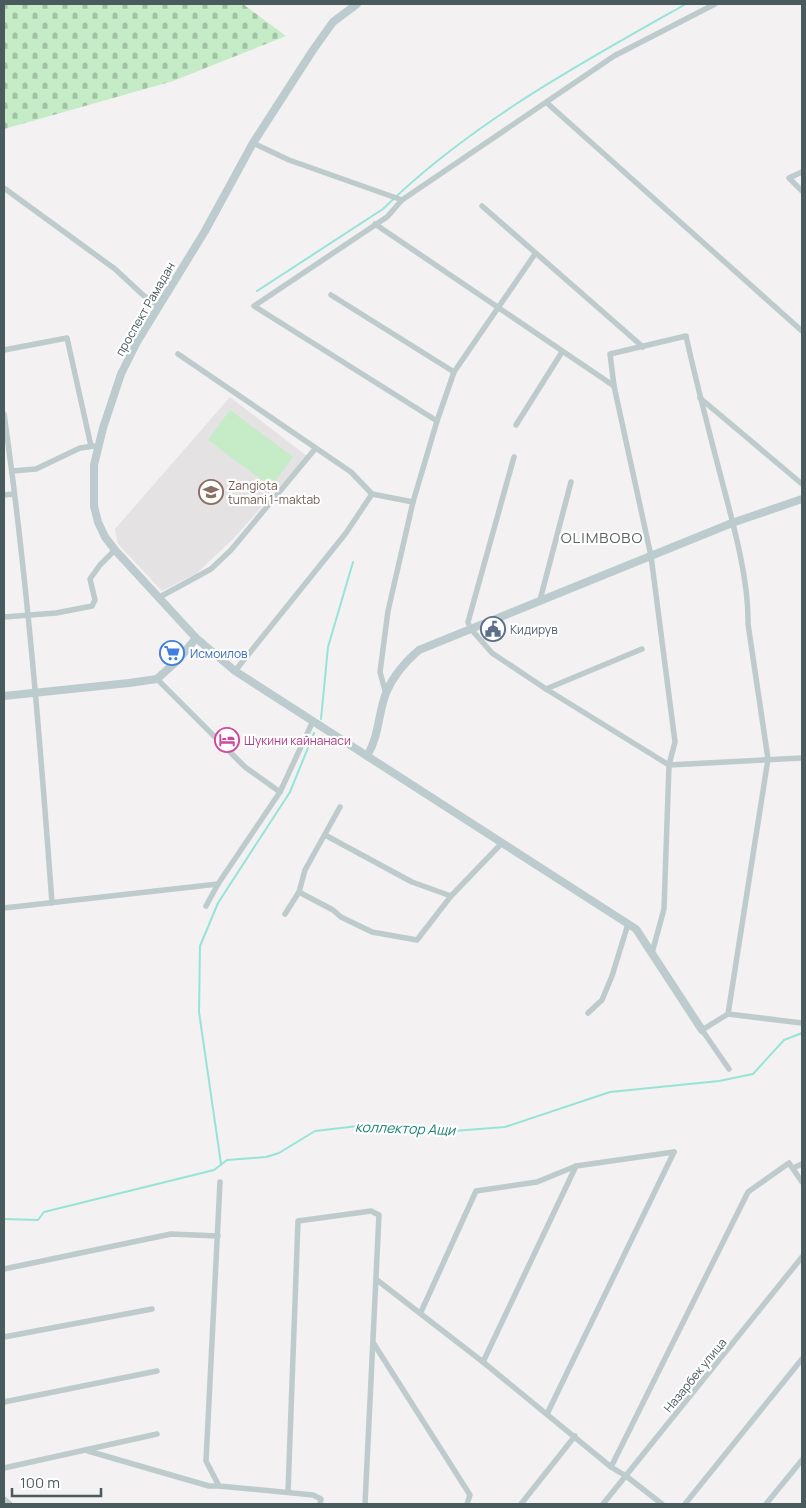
<svg xmlns="http://www.w3.org/2000/svg" width="806" height="1508" viewBox="0 0 806 1508" font-family="Manrope,sans-serif">
<style>
.education{fill:#e4e2e3}
.cemetery{fill:url(#cemetery-stones)}
.green{fill:#c5ecc6}
.lines{fill:none;stroke-linecap:round;stroke-linejoin:round}
.stream{stroke:#96e4d8;stroke-width:2}
.street{stroke:#becbcc;stroke-width:5.5}
.secondary{stroke:#bccbcd;stroke-width:8}
.labels{text-anchor:middle;dominant-baseline:central;stroke-width:4.5;stroke-linejoin:round;paint-order:stroke}
.street-label{font-size:12px;fill:#4a5b5d;stroke:#fff}
.education-label{font-size:12px;fill:#785e54;stroke:#fff;text-anchor:start}
.service-label{font-size:12px;fill:#4e5e75;stroke:#fff;text-anchor:start}
.shop-label{font-size:12px;fill:#366cbe;stroke:#fff;text-anchor:start}
.hotel-label{font-size:12px;fill:#b23c85;stroke:#fff;text-anchor:start}
.water-label{font-size:14px;font-style:italic;fill:#198373;stroke:#fff}
.quarter-label{font-size:15px;letter-spacing:1px;fill:#5e6465;stroke:#fff}
</style>
<defs>
<pattern id="cemetery-stones" width="16" height="16" patternUnits="userSpaceOnUse" patternTransform="scale(1.25)"><rect width="16" height="16" fill="#c5ecc6"/><path d="M2 7V4a2 2 0 0 1 4 0v3zM10 15v-3a2 2 0 0 1 4 0v3z" fill="#a2c2a4"/></pattern>
</defs>
<rect width="100%" height="100%" fill="#f3f1f2"/>
<polygon class="education" points="230,397 307,456 233,539 197,573 162,591 118,544 115,529"/>
<polygon class="cemetery" points="4,4 243,4 286,36 173,81 4,129"/>
<polygon class="green" points="230,410 293,457 271,487 208,440"/>
<g class="lines">
<g class="stream">
<path d="M257,291L383,209C469,124 581,63 686,4"/>
<polyline points="321,719 328,647 353,562"/>
<polyline points="221,1164 199,1012 200,946 218,903 290,792 314,733"/>
<polyline points="4,1219 38,1220 44,1212 214,1170 227,1160 266,1157 279,1153 315,1131 358,1126 453,1131 505,1127 610,1092 719,1081 753,1074 784,1040 802,1033"/>
</g>
<g class="street">
<polyline points="547,103 802,331"/>
<polyline points="253,143 289,160 402,200"/>
<polyline points="802,172 789,178 802,191"/>
<polyline points="4,188 115,269 143,295 159,306"/>
<polyline points="482,206 643,347"/>
<polyline points="375,224 614,386"/>
<polyline points="331,295 454,372"/>
<polyline points="4,350 67,338 91,446"/>
<polyline points="178,354 351,472 372,494 413,502"/>
<polyline points="700,398 802,484"/>
<path d="M4,414C27,576 40,739 52,903"/>
<polyline points="437,421 254,306 387,217 402,200 614,56 715,4"/>
<polyline points="516,425 562,352"/>
<polyline points="514,457 468,622 470,628 492,653 546,689 669,765 802,758"/>
<polyline points="12,471 36,469 80,448 94,446"/>
<polyline points="4,495 14,494"/>
<polyline points="158,598 211,569 231,550 315,449"/>
<polyline points="540,600 571,482"/>
<polyline points="4,617 56,613 92,606 95,600 90,579 100,565 115,550"/>
<polyline points="235,671 346,533 372,494"/>
<polyline points="157,679 245,767 280,792"/>
<polyline points="546,689 642,649"/>
<polyline points="386,694 380,672 388,611 413,502 437,421 454,372 535,254"/>
<polyline points="325,835 412,882 451,896"/>
<polyline points="299,892 333,910 341,917 372,932 417,940 451,896 502,843"/>
<polyline points="206,906 218,884 280,792 313,721"/>
<polyline points="4,908 218,884"/>
<polyline points="285,914 299,892 305,870 340,807"/>
<path d="M652,953L664,909L669,765L675,742L651,556L614,386L610,354L686,336C697,386 710,435 723,485C734,527 749,581 748,624L768,759L728,1014"/>
<polyline points="588,1013 602,1000 612,976 628,924"/>
<polyline points="729,1069 702,1030 728,1014 802,1023"/>
<polyline points="793,1168 802,1164"/>
<polyline points="220,1182 206,1461 219,1486 313,1495 321,1499 320,1504"/>
<polyline points="4,1269 171,1234 218,1236"/>
<polyline points="377,1280 483,1362 611,1467 626,1476 662,1504"/>
<polyline points="421,1312 476,1191 537,1182 576,1166 674,1152"/>
<polyline points="4,1337 152,1309"/>
<polyline points="374,1344 470,1495 467,1504"/>
<polyline points="483,1362 576,1166"/>
<polyline points="4,1402 157,1371"/>
<polyline points="547,1414 674,1152"/>
<polyline points="88,1451 209,1486 219,1486"/>
<polyline points="611,1467 748,1192 789,1163 802,1182"/>
<polyline points="4,1468 157,1434"/>
<polyline points="288,1492 298,1221 371,1211 379,1215 365,1504"/>
<polyline points="4,1499 10,1504"/>
<polyline points="521,1504 575,1436"/>
<polyline points="603,1504 802,1257"/>
<polyline points="685,1504 802,1359"/>
<polyline points="766,1504 802,1460"/>
</g>
<g class="secondary">
<polyline points="357,4 333,22 313,50 253,143 205,231 137,342 121,374 103,428 94,465 94,506 98,522 105,537 115,550 196,638 235,671 636,929 702,1030"/>
<polyline points="4,696 129,683 157,679 179,659 196,638"/>
<path d="M367,756C379,737 378,714 386,693C393,676 405,662 419,650L732,523L802,499"/>
</g>
</g>
<defs>
<symbol id="school-ring" viewBox="-11 -11 22 22"><circle r="9.5" fill="#fff" stroke="#8d6e63" stroke-width="1.5"/><path d="M0-5L7-2L0 1L-7-2ZM-4 1L0 2.5L4 1V4Q0 6-4 4Z" fill="#8d6e63"/></symbol>
<symbol id="civic-ring" viewBox="-11 -11 22 22"><circle r="9.5" fill="#fff" stroke="#5c6f8a" stroke-width="1.5"/><path d="M-.6-6.5H3V-4.5H.6V-3L4-1V1h2V6H-6V1h2V-1L-.6-3ZM-1.2 2.5V6h2.4V2.5Z" fill="#5c6f8a"/></symbol>
<symbol id="supermarket-ring" viewBox="-11 -11 22 22"><circle r="9.5" fill="#fff" stroke="#3f7fe0" stroke-width="1.5"/><path d="M-6-5.5h2.5l.6 2H6L4.5 2H-2.5L-4.4-4H-6ZM-1.5 3.2a1.3 1.3 0 1 0 .1 0ZM3 3.2a1.3 1.3 0 1 0 .1 0Z" fill="#3f7fe0"/></symbol>
<symbol id="hotel-ring" viewBox="-11 -11 22 22"><circle r="9.5" fill="#fff" stroke="#d1479c" stroke-width="1.5"/><path d="M-6-4.5h1.5V1H6V5H4.5V3h-9V5H-6ZM-4 0a1.8 1.8 0 1 1 3.6 0ZM.5 0V-2.5h3Q6-2.5 6 0Z" fill="#d1479c"/></symbol>
</defs>
<g fill-rule="evenodd">
<use href="#school-ring" x="197" y="478" width="28" height="28"/>
<use href="#civic-ring" x="479" y="615" width="28" height="28"/>
<use href="#supermarket-ring" x="158" y="639" width="28" height="28"/>
<use href="#hotel-ring" x="213" y="726" width="28" height="28"/>
</g>
<g class="labels">
<g class="street-label">
<text transform="translate(145 309) rotate(-60)">проспект Рамадан</text>
<text transform="translate(695 1375) rotate(-51)">Назарбек улица</text>
</g>
<g class="education-label">
<text x="228" y="485">Zangiota<tspan x="228" dy="14">tumani 1-maktab</tspan></text>
</g>
<g class="service-label">
<text x="510" y="629">Кидирув</text>
</g>
<g class="shop-label">
<text x="190" y="653">Исмоилов</text>
</g>
<g class="hotel-label">
<text x="244" y="740">Шукини кайнанаси</text>
</g>
<g class="water-label">
<text transform="translate(405 1128) rotate(2)">коллектор Ащи</text>
</g>
<g class="quarter-label">
<text x="602" y="537">OLIMBOBO</text>
</g>
</g>
<rect width="806" height="1508" fill="none" stroke="#4a5b5d" stroke-width="10"/>
<path d="M12 1488v8h89v-8" fill="none" stroke="#4a5b5d" stroke-width="2.5"/>
<text x="20" y="1488" font-size="15" fill="#4a5b5d" stroke="#ffffff" stroke-width="4" paint-order="stroke">100 m</text>
</svg>
